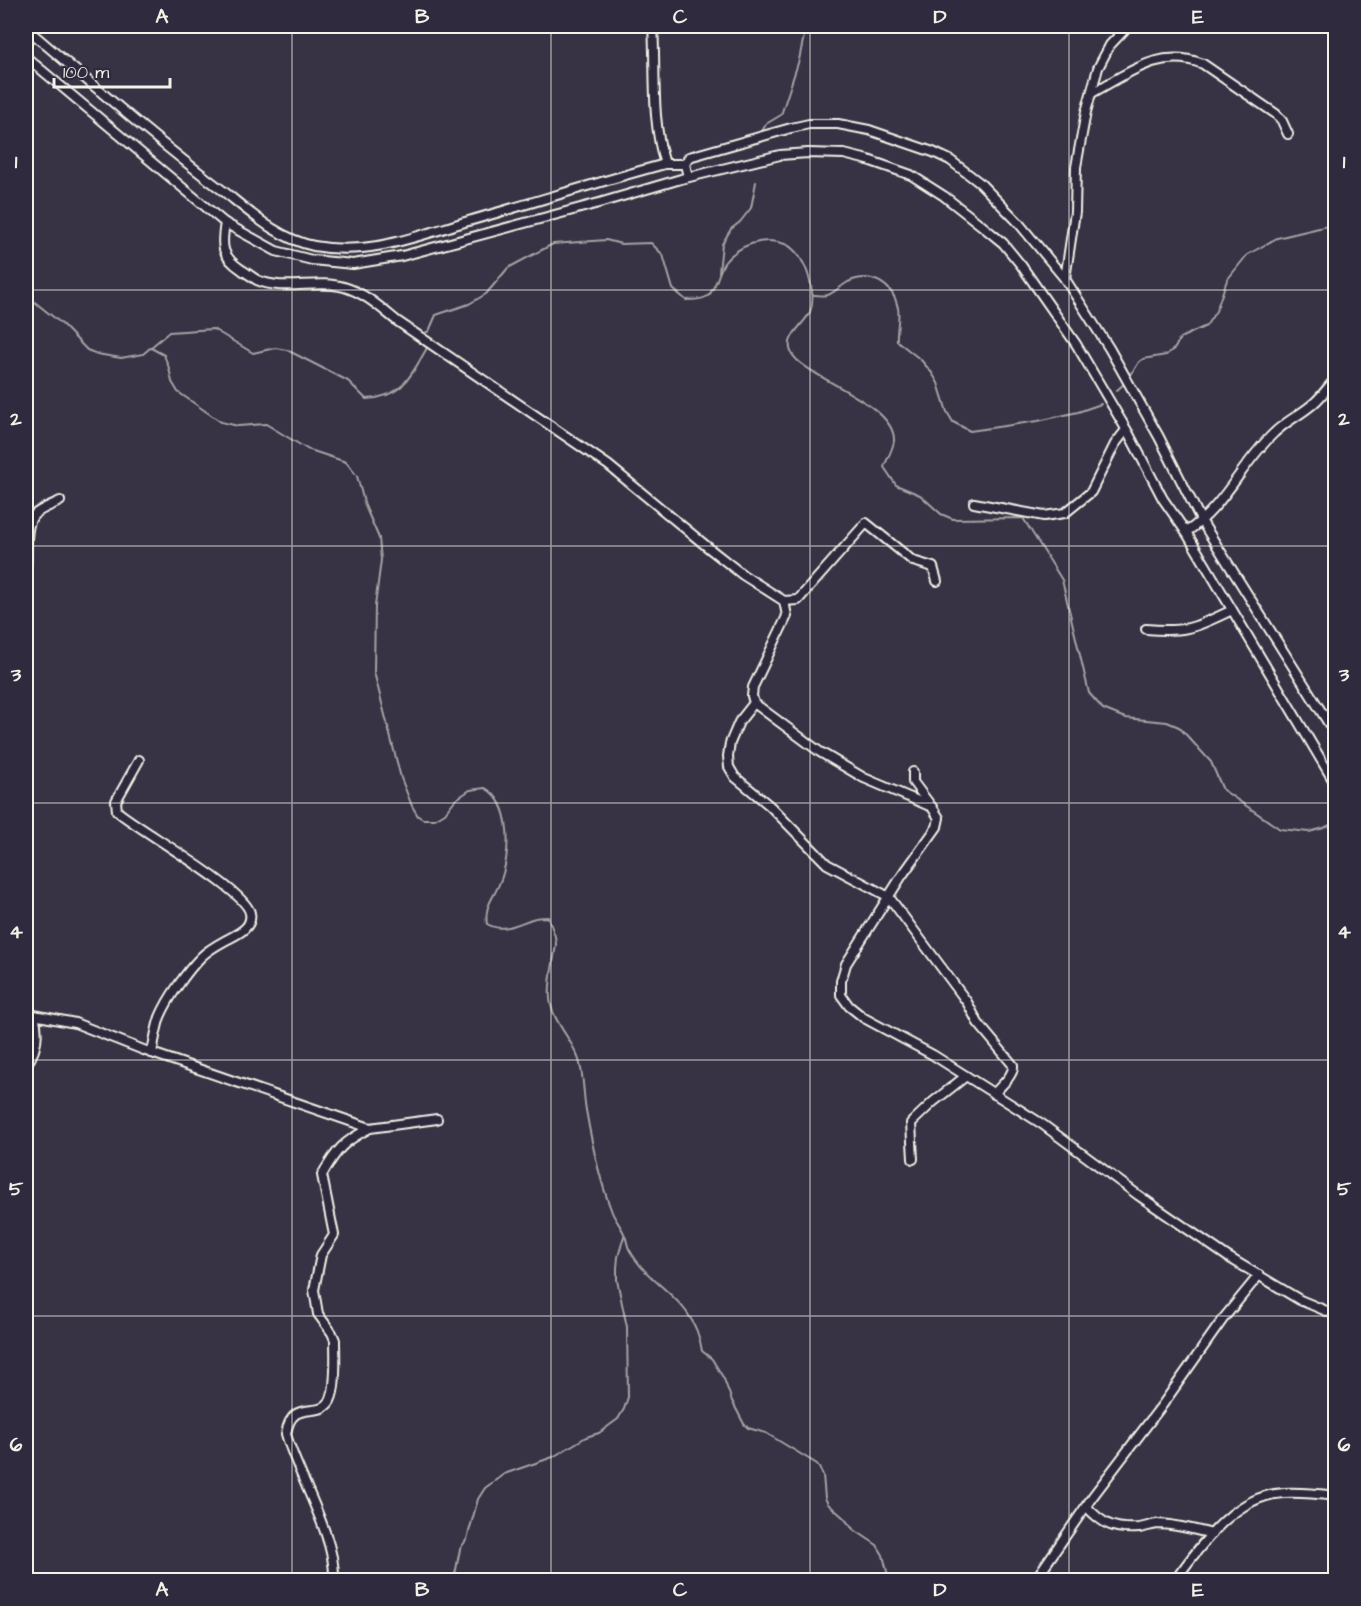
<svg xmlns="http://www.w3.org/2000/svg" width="1361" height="1606" viewBox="0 0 1361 1606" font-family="'Architects Daughter',sans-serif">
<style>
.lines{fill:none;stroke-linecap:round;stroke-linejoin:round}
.stream{stroke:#a6a2a4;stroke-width:2}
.minor-casing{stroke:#f4f1e8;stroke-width:12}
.minor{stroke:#2f2a3d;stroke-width:8}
.grid{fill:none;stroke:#f4f1e8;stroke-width:1.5;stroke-opacity:0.55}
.neatline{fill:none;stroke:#f4f1e8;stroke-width:2}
.grid-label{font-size:20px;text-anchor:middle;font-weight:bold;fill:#f4f1e8}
</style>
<rect width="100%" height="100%" fill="#373244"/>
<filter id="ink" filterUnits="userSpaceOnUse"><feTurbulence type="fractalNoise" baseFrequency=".0167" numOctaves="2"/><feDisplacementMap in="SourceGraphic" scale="12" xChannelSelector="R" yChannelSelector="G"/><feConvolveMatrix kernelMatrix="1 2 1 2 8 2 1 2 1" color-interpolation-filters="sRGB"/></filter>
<g filter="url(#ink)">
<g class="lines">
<g class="stream">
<polyline points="760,135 766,124 781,115 799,60 806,26"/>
<polyline points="719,272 722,244 731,229 740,222 751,208 756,182"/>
<path d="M26,295L62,324L87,350L97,354L121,358L143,354L169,332L213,329L253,353L275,348L287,350L348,381L366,399C403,397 410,377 427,348L421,341"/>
<path d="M814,295C818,295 824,296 828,295C835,292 841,286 848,282C871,271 893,284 898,308C900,319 896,330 897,341L921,360L932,373L938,383L947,412L953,422L970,431L1038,421L1078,412L1101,404"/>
<path d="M425,333L429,331L436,315L469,304L486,294L508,268L553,244L606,240L621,244L651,243L663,255L673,289L686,300C692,300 702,300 708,296C716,288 718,273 724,263C738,245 763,236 785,244C805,252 818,293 810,312C803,327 778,340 796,359C818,382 896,406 894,441C893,449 887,459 884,467L896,485L920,495L941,514L953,519L1023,518L1062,580L1089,693L1103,709L1125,718L1167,722L1179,727L1211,762L1223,790L1280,829L1309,832L1324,828L1336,822"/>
<path d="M151,348L164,355L169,368L172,382L178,392L221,422L238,426L266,424L307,449L346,462L357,476L365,506L379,538L381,560L375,606L374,672L401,778L412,806L418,816L423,819H435L445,813L455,800L470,790L485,788C513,803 511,855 500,882C494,898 484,905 487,924C503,933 517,924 532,919C537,917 543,917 548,917L555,936L556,944C554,961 548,982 550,999C552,1021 572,1039 579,1060C584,1077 583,1093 586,1110C592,1145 599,1179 612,1212C615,1220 622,1227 625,1236C627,1240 627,1245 629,1249C651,1290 694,1296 702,1351L712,1359L724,1379L732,1401L744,1424L748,1428L766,1433L817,1464L823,1475L825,1498L828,1504L844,1518L853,1529L877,1545L883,1555L889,1580"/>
<polyline points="1129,378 1139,362 1143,359 1166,355 1175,348 1180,338 1206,326 1216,311 1227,280 1247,255 1277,238 1336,224"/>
<polyline points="1116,391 1125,383"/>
<polyline points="454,1580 460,1549 467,1539 478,1499 485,1488 504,1474 553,1457 586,1437 599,1433 618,1419 624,1409 628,1397 627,1327 617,1280 617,1268 618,1257 624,1236"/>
</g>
<defs>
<g id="minor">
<path d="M653,26C656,72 651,120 665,164"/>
<path d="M26,28C91,83 154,139 222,190C250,212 278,239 314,246C368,256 414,237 465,222C532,203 598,182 665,164H685L688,177"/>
<polyline points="26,57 225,223 276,251 312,260 353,264 402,256 599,203 681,179 780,155 808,153 844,154 868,160 911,175 944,196 981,225 1003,243 1021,265 1076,344 1129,434 1163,499 1186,532 1336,785"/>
<path d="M1092,93C1129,73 1160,47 1203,64L1276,114L1282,121L1288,134"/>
<polyline points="685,164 689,157 791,128 809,124 838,124 869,130 933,152 950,160 980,183 1017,221 1065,279 1109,348 1159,437 1202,522 1336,735"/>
<path d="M225,223C221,246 221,256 242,270C247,273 252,277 257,280C284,292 316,279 344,287C365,293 381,308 397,321L608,465L710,549L743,575L784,601L787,616L753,687L752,696L754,703L820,752L864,778L932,807L939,818L937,827L901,877L846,964L841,981V995L849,1006L864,1018L933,1055L1042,1124L1138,1195L1228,1257L1300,1300L1336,1315"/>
<polyline points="1065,279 1075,212 1076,167 1086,112 1098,68 1110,45 1128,26"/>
<polyline points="974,503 1044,516 1065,513 1091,492 1115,444 1126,430"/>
<path d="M1186,532C1224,508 1241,464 1274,433C1286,421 1302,414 1314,403C1322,396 1329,386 1336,378"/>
<path d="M26,568C28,555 24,525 34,515C40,509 52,505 60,501"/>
<polyline points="784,601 798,600 866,523 913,561 933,567 937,581"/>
<path d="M1146,629C1187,633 1196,627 1232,610"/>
<path d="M754,703L739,722L730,743L728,756L729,767L735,777L770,806L827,864L889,897L967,1002L978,1023L1013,1065C1014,1076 1001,1085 994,1094"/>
<path d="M139,760L116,801L117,811C139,830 246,890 250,913C253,927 238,934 228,939C219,944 209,949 201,957C187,971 168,998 160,1017C156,1029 154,1041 152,1053"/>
<polyline points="913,772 913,782 931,806"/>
<path d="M26,1011L34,1015C39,1033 37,1051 26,1065"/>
<polyline points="34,1015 75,1023 146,1051 370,1128 437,1119"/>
<polyline points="913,1159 911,1123 933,1102 966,1076"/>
<path d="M1086,1506C1102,1524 1114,1530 1139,1528C1145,1527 1151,1525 1157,1524C1176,1524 1195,1530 1212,1534"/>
<path d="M334,1580C336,1536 298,1477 286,1434C292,1397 318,1420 330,1401C337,1388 335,1355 335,1340L332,1333L318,1314L314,1290L321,1255L334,1235L322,1175C337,1149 343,1142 370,1128"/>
<polyline points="1035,1580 1093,1496 1163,1404 1223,1319 1259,1275"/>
<path d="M1175,1580C1202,1544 1235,1495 1284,1493C1301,1492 1319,1494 1336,1496"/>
</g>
</defs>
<use href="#minor" class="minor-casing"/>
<use href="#minor" class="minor"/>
</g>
</g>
<path class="grid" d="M292,26V1580M551,26V1580M810,26V1580M1069,26V1580M26,290H1336M26,546H1336M26,803H1336M26,1060H1336M26,1316H1336"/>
<rect width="1361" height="1606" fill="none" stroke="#2f2a3d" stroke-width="66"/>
<path d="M54 78v9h116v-9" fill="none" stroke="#f4f1e8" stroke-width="3"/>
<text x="63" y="78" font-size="18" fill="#f4f1e8" stroke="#2f2a3d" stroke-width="4.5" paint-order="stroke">100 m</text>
<rect x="33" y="33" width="1295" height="1540" class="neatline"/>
<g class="grid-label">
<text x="162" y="23">A</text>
<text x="422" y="23">B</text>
<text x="680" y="23">C</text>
<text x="940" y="23">D</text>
<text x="1198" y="23">E</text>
<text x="16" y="168">1</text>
<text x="1344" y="168">1</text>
<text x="16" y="425">2</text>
<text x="1344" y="425">2</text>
<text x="16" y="681">3</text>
<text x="1344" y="681">3</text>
<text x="16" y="938">4</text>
<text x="1344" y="938">4</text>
<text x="16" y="1195">5</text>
<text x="1344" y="1195">5</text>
<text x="16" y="1451">6</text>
<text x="1344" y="1451">6</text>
<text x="162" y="1596">A</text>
<text x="422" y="1596">B</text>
<text x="680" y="1596">C</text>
<text x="940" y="1596">D</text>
<text x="1198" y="1596">E</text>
</g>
</svg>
